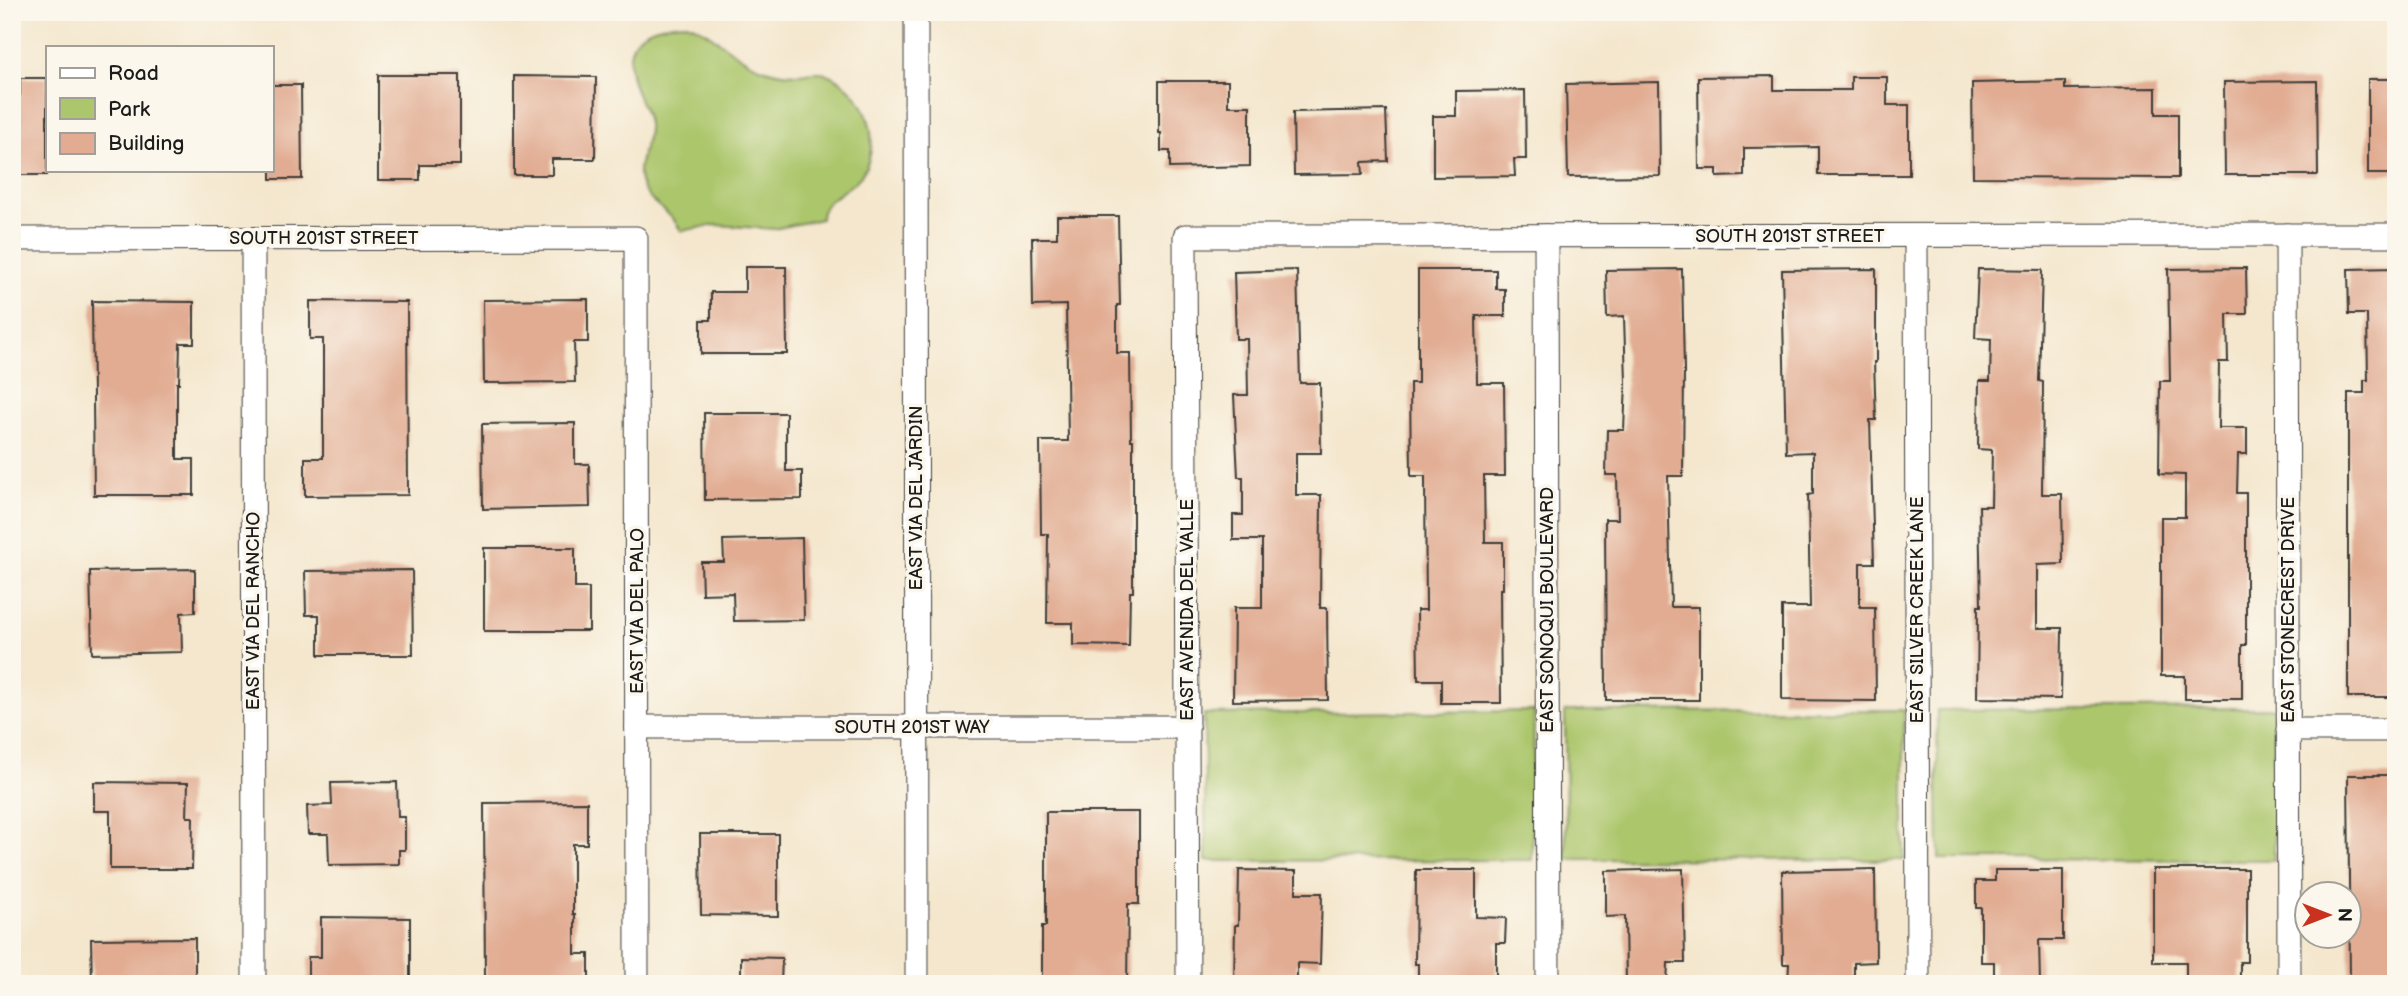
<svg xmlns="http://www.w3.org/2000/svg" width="2408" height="996" viewBox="0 0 2408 996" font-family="'Balsamiq Sans',sans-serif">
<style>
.green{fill:#acc66c;stroke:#647144;stroke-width:2}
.building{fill:#e1ac92}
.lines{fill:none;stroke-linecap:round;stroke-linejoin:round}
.street-casing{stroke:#3c3a37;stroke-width:25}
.street{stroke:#fff;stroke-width:23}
.labels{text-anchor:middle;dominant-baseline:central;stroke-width:7;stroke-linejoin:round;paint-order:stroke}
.street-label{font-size:18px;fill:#1c1c1c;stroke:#fbf7ec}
</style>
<rect width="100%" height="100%" fill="#fbf7ec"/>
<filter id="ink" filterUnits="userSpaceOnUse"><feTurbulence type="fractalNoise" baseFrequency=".0143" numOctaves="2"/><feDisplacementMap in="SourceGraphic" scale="14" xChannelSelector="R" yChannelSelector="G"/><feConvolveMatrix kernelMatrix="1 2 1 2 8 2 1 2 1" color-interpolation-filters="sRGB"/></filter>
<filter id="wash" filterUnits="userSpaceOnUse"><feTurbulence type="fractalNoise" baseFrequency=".00686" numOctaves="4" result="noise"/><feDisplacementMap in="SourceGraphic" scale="28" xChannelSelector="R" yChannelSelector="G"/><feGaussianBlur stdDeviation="1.57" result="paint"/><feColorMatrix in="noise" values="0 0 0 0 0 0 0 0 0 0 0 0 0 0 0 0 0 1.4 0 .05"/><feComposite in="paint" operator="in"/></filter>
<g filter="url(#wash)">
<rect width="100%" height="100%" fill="#f4e7ce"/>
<g class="green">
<path d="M687,23C714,32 733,57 760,67C772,72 784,74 797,74C806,74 815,70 824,73C864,86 885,138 862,174C852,191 820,198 821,219L774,229L715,225L681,231C670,209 650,205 642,187C632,166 650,145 648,124C647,113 641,104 637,94C618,45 636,24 687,23Z"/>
<polygon points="2274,708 2274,860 1939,859 1937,710"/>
<polygon points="1904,710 1904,860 1566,859 1565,711"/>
<polygon points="1534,711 1532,860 1206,861 1204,714"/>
</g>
<g id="blocks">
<g class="building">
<polygon points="378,75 460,75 460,165 420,165 420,180 378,180"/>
<polygon points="514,76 596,77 595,159 552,159 552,175 514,175"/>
<polygon points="1774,76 1774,90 1851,90 1851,77 1887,77 1887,105 1909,105 1909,175 1818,175 1818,147 1744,148 1744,176 1717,177 1717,169 1699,169 1698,77"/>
<polygon points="20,78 47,78 47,175 12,175 12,94 20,95"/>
<rect x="2368" y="79" width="28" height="95"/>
<polygon points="1159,81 1228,81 1228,106 1250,106 1250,166 1170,168 1170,151 1161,151 1161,133 1159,133"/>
<polygon points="2065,81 2065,89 2156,88 2156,114 2178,114 2178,178 1973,177 1972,83"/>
<polygon points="2317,81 2318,175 2225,175 2224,82"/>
<polygon points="1659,82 1660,176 1568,177 1566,84"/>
<polygon points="271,85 301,85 302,179 271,179"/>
<polygon points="1525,90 1526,159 1514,159 1515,176 1433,177 1433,116 1456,116 1456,91"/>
<polygon points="1386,110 1388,161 1362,162 1363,174 1294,175 1293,112"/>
<polygon points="1057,216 1118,216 1120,305 1117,305 1117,353 1130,353 1131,440 1133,440 1133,592 1130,592 1129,646 1073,645 1073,623 1047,623 1048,534 1041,534 1040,441 1068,441 1066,305 1033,306 1032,238 1057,238"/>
<polygon points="745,267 786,267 787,354 701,354 701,320 711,320 711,292 745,292"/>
<polygon points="2246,268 2247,314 2227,314 2228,362 2219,362 2218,428 2247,428 2247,454 2238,454 2237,493 2246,493 2246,645 2242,645 2242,699 2185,699 2185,676 2161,676 2161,517 2185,517 2185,475 2159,474 2160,381 2170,381 2168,269"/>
<polygon points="2396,268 2396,697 2348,697 2348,393 2364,393 2364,380 2368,380 2367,314 2349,314 2348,269"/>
<polygon points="1682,269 1684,370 1683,476 1668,476 1671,607 1699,607 1699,700 1606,700 1605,519 1618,519 1617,475 1606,475 1607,430 1624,430 1626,382 1624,316 1607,317 1606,270"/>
<polygon points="1876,269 1876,362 1874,362 1876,420 1870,420 1874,563 1860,563 1860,607 1875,607 1876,701 1782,700 1782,607 1810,607 1808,495 1813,494 1813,452 1786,453 1782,270"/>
<polygon points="1978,269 2042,270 2039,381 2043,382 2042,494 2062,494 2063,564 2037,565 2037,628 2062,628 2061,699 1977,698 1978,606 1981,606 1979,506 1991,506 1992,450 1978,449 1979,381 1990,381 1991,339 1975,338"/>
<polygon points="1297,270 1300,383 1320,383 1321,453 1296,453 1296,495 1321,495 1320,608 1327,608 1328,700 1233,701 1234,608 1262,608 1262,540 1233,540 1233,515 1243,515 1243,477 1238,477 1234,395 1248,395 1247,339 1236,339 1234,272"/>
<polygon points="1418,270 1496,270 1496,289 1505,289 1505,316 1476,316 1477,383 1504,383 1505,476 1484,476 1485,542 1503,542 1503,589 1500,589 1501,703 1441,703 1441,680 1418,680 1417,610 1426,610 1425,476 1411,476 1410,383 1418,383"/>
<polygon points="588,299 588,342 574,342 575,382 484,383 483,300"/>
<polygon points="92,301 194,302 194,343 180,343 179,383 177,383 177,459 194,459 194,495 94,495"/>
<polygon points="310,301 407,302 408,495 305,496 305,458 323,458 323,339 310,339"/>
<polygon points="704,413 786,413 786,471 802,471 802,499 705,500"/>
<polygon points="575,423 575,464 589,464 590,507 483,509 482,424"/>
<polygon points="802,538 804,620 734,621 733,593 702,594 701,562 724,562 723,540"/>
<polygon points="484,548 575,548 575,588 589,588 589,631 484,631"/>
<polygon points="195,569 195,612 181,613 182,652 92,654 90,571"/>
<polygon points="412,570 413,655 319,655 319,615 306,615 305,571"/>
<polygon points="2348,775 2396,775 2396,979 2350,980"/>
<polygon points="94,782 188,783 187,817 193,817 192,869 110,869 110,811 94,811"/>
<polygon points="397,782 398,817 405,817 405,850 399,850 399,864 329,865 328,834 308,834 307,806 332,805 331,783"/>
<polygon points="587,802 587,844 573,844 573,914 575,914 575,954 589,954 589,984 485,984 484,803"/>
<polygon points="1046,812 1139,812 1139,904 1128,904 1127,984 1042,984 1042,926 1046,926"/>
<polygon points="700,834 778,834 778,916 701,915"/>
<polygon points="1683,869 1685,963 1668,963 1667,984 1626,984 1625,916 1606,917 1606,871"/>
<polygon points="1875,869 1876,962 1854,963 1854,984 1788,984 1789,964 1783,964 1782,871"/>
<polygon points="2153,869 2247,869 2247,962 2240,962 2240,984 2186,984 2186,962 2153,962"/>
<polygon points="1239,870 1296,871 1296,893 1322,893 1320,964 1297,963 1297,984 1234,984 1235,925 1238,925"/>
<polygon points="1416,870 1476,870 1476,917 1506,918 1505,943 1496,943 1496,984 1418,984 1418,964 1415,964"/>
<polygon points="1995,870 2063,870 2063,940 2039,940 2040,984 1994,984 1994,962 1981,962 1981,908 1976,908 1976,881 1995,881"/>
<polygon points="321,917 410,918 410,984 308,984 308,957 321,957"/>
<polygon points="195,938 195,980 166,981 166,984 92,984 91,939"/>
<polygon points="741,957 782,958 781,984 741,984"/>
</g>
</g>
</g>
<g filter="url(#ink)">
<use href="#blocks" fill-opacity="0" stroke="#3c3a37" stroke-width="2"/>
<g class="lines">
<defs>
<g id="street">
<polyline points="916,12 917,984"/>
<polyline points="2287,235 2289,984"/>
<polyline points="1546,236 1548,984"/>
<polyline points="1916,236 1918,984"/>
<polyline points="12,239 636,238 637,984"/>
<polyline points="253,239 254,984"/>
<polyline points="637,727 1187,727"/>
<polyline points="2288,730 2396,730"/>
<polyline points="1188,984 1185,236 2396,235"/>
</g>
</defs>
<use href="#street" class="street-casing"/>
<use href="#street" class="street"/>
</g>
</g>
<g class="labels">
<g class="street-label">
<text x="1790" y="236">SOUTH 201ST STREET</text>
<text x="324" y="238">SOUTH 201ST STREET</text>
<text transform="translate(916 498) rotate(-90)">EAST VIA DEL JARDIN</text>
<text transform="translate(1187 610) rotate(-90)">EAST AVENIDA DEL VALLE</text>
<text transform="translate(1547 610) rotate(-90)">EAST SONOQUI BOULEVARD</text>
<text transform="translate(1917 610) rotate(-90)">EAST SILVER CREEK LANE</text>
<text transform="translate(2288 610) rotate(-90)">EAST STONECREST DRIVE</text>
<text transform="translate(253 611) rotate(-90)">EAST VIA DEL RANCHO</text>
<text transform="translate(637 611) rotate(-90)">EAST VIA DEL PALO</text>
<text x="912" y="727">SOUTH 201ST WAY</text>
</g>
</g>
<rect width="2408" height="996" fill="none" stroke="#fbf7ec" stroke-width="42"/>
<rect x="46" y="46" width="228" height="126" fill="#fbf7ec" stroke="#a29f99" stroke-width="2"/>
<rect x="60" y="68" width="35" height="10" fill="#ffffff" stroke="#a29f99" stroke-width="2"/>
<text x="108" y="80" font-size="21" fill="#1c1c1c">Road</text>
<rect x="60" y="98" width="35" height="21" fill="#acc66c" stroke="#a29f99" stroke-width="2"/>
<text x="108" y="116" font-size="21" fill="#1c1c1c">Park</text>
<rect x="60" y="133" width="35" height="21" fill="#e1ac92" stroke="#a29f99" stroke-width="2"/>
<text x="108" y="150" font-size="21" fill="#1c1c1c">Building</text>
<g transform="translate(2328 915) rotate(90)"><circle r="33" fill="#fbf7ec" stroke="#a29f99" stroke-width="2"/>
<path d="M0-5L12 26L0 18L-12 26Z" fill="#c8321e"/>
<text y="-10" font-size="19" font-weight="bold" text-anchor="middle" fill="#1c1c1c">N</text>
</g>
</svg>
